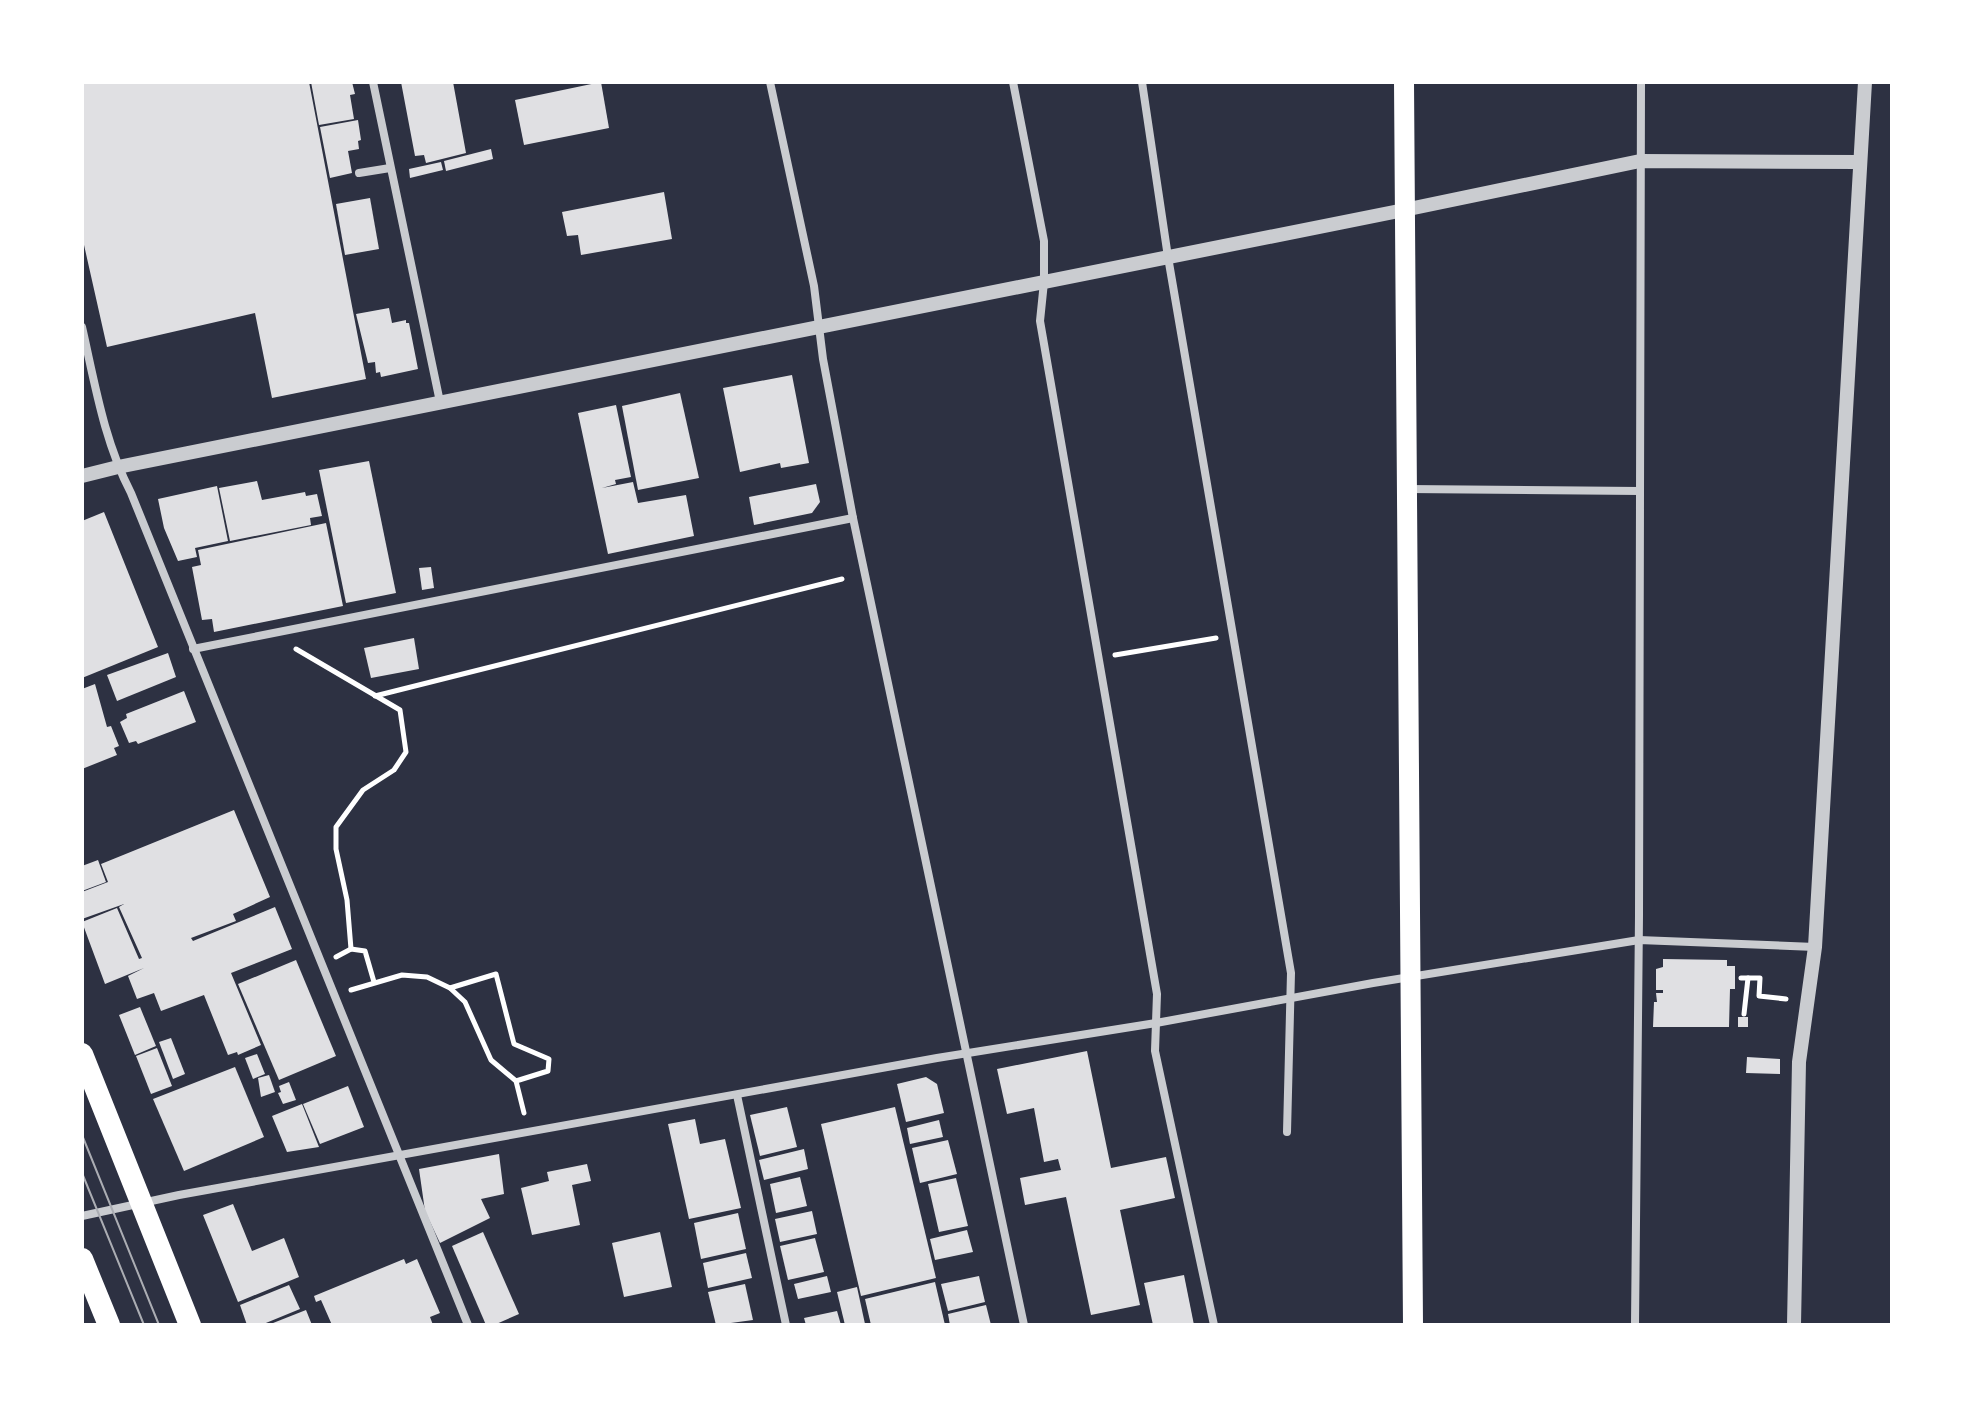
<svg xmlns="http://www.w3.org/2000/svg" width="1974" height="1407" viewBox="0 0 1974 1407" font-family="Arial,sans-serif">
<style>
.building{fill:#e0e0e3}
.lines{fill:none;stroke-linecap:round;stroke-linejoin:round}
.path{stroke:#fff;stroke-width:5}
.minor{stroke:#caccd0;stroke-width:8}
.tertiary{stroke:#caccd0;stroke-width:14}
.primary{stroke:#fff;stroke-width:20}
.trunk{stroke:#fff;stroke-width:22}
.tram{stroke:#abadb3;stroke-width:2}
</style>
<rect width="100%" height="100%" fill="#2d3142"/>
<g class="building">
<polygon points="82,82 309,82 366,379 272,398 255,313 107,347 82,236"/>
<polygon points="311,82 352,82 355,94 350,95 354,119 319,125"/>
<polygon points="401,82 453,82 466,153 426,163 424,155 415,156"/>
<polygon points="601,82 609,128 524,145 515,100"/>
<polygon points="358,120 361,140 358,141 359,149 348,151 352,173 330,178 320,127"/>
<polygon points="491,149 493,159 446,171 444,161"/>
<polygon points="441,162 443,170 410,178 409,169"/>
<polygon points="664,192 672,239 581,255 578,235 567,236 562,212"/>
<polygon points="370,198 379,249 345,255 336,204"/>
<polygon points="389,308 392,323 406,320 406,323 409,323 418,369 381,377 380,372 376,373 375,362 368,363 356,314"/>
<polygon points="792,375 809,463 781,468 780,463 740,472 723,388"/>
<polygon points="680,393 699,478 638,490 622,406"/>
<polygon points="616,405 631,477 615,480 616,484 602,488 633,482 638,503 686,495 694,536 608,554 578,413"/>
<polygon points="369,461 396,593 346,603 319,470"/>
<polygon points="257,481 262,500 305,492 306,496 317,494 322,516 310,518 311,525 230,541 219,488"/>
<polygon points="816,484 820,502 812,513 754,525 749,497"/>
<polygon points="217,486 228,541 195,548 197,557 178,561 164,528 158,499"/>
<polygon points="104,512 158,647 82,678 82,521"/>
<polygon points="326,523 343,606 214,632 212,619 202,620 192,567 201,565 198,550"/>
<polygon points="431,567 434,588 422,590 419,568"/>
<polygon points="414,638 419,669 371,678 364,648"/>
<polygon points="168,653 176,677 117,701 107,675"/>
<polygon points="95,684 107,727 111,726 119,746 114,748 117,755 82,769 82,689"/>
<polygon points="184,691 196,722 138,744 136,741 129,743 120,722 127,718 126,714"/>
<polygon points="234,810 270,897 233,914 236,921 191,938 193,941 275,907 292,949 231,973 261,1045 238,1055 237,1052 228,1055 204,995 161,1011 154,993 137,999 128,976 144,968 105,984 82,922 117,908 139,959 142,958 119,907 124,904 82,919 82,892 108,882 101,864"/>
<polygon points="98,860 106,882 82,891 82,866"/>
<polygon points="1663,959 1727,960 1727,966 1735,966 1735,989 1730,989 1729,1027 1653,1027 1654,1002 1657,1002 1656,993 1663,993 1663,990 1656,990 1656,969 1663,967"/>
<polygon points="296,960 336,1056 279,1080 238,984"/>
<polygon points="140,1007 156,1046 135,1055 119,1015"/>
<rect x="1738" y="1017" width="10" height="10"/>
<polygon points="171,1038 185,1074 173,1079 159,1042"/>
<polygon points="157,1048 172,1086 151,1094 136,1056"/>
<polygon points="1087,1051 1111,1168 1166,1157 1175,1198 1120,1210 1140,1305 1091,1315 1066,1197 1025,1205 1020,1178 1061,1170 1058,1159 1044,1162 1034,1108 1007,1114 997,1069"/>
<polygon points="257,1054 265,1074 253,1079 245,1058"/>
<polygon points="1747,1057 1780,1059 1780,1074 1746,1073"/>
<polygon points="235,1067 264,1137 184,1171 153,1099"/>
<polygon points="269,1075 275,1092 261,1097 258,1078"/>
<polygon points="926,1077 937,1084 944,1113 906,1122 897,1084"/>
<polygon points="289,1082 296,1100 283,1104 278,1093 281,1092 279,1086"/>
<polygon points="348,1086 364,1127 320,1144 303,1104"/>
<polygon points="302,1104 319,1147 287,1152 272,1116"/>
<polygon points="787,1107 797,1147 760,1156 750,1115"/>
<polygon points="895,1107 936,1278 861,1296 821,1124"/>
<polygon points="695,1119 700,1144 725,1139 741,1208 689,1219 668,1124"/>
<polygon points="939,1120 943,1137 910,1144 907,1128"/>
<polygon points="948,1140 957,1174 920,1183 912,1148"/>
<polygon points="804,1149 808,1169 764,1180 759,1160"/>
<polygon points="499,1154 504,1194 481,1199 490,1218 440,1243 425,1211 419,1169"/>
<polygon points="587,1164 591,1181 572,1185 580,1225 532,1235 521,1188 549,1181 547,1172"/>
<polygon points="800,1177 807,1206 776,1213 770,1184"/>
<polygon points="956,1178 968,1226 939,1232 928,1184"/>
<polygon points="233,1204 252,1251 284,1238 299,1277 238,1302 203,1215"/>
<polygon points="812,1211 817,1234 780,1242 775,1219"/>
<polygon points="738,1213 746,1249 701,1259 694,1223"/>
<polygon points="967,1230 973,1252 935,1260 930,1239"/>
<polygon points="483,1232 519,1314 494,1325 486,1325 452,1246"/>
<polygon points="660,1232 672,1287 624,1297 612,1243"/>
<polygon points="815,1238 824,1272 788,1280 780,1246"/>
<polygon points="746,1253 752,1278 708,1288 703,1263"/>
<polygon points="404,1259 406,1264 417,1259 440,1313 430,1317 433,1325 332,1325 321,1300 316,1302 314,1296"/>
<polygon points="1184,1275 1194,1325 1153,1325 1144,1283"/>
<polygon points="827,1276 831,1292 798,1299 794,1284"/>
<polygon points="979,1276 985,1302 948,1311 941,1284"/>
<polygon points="935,1282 945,1325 871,1325 865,1299"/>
<polygon points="745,1284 753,1320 716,1325 708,1292"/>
<polygon points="289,1285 300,1309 261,1325 247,1325 240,1305"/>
<polygon points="857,1287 865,1324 845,1325 837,1292"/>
<polygon points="986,1305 991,1325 950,1325 948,1314"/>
<polygon points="306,1310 312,1325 268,1325"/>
<polygon points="837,1311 841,1325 806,1325 804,1318"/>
</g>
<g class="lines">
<g class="path">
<polyline points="296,649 400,710 406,752 394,770 363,790 336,827 336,849 347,900 351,949"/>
<polyline points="1115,655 1216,638"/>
<polyline points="375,696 842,579"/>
<polyline points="336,957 351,949 365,951 374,982"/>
<polyline points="1741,978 1760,978 1759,996 1786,999"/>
<polyline points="450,988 496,974 514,1044 549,1059 548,1071 516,1081"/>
<polyline points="351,990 402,975 427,977 450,988 465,1002 491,1060 516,1081 524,1113"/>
<polyline points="1744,1014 1748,978"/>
</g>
<g class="minor">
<polyline points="373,82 440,402"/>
<polyline points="770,82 814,286 823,359 853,518 1024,1325"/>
<polyline points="1013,82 1044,241 1044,282 1040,321 1157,994 1155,1051 1214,1325"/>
<polyline points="1142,82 1168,257 1291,973 1287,1132"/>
<polyline points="359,173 390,168"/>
<path d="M82,327C95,384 104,441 131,493L468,1325"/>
<polyline points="1407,489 1640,491"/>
<polyline points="193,649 853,518"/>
<polyline points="737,1095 786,1325"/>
<polyline points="82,1216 179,1195 937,1058 1156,1023 1373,983 1639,940 1815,947"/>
<polyline points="1635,1325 1639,916 1641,82"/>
</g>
<g class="tertiary">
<polyline points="82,476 118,467 1404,210 1640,161 1860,162"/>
<polyline points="1794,1325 1799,1062 1815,947 1865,82"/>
</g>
<polyline class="primary" points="1404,82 1413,1325"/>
<g class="trunk">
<polyline points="82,1054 190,1325"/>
<polyline points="82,1259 109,1325"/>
</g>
<g class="tram">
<polyline points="82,1135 159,1325"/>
<polyline points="82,1173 144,1325"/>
</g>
</g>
<rect width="1974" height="1407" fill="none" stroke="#ffffff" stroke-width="168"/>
</svg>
